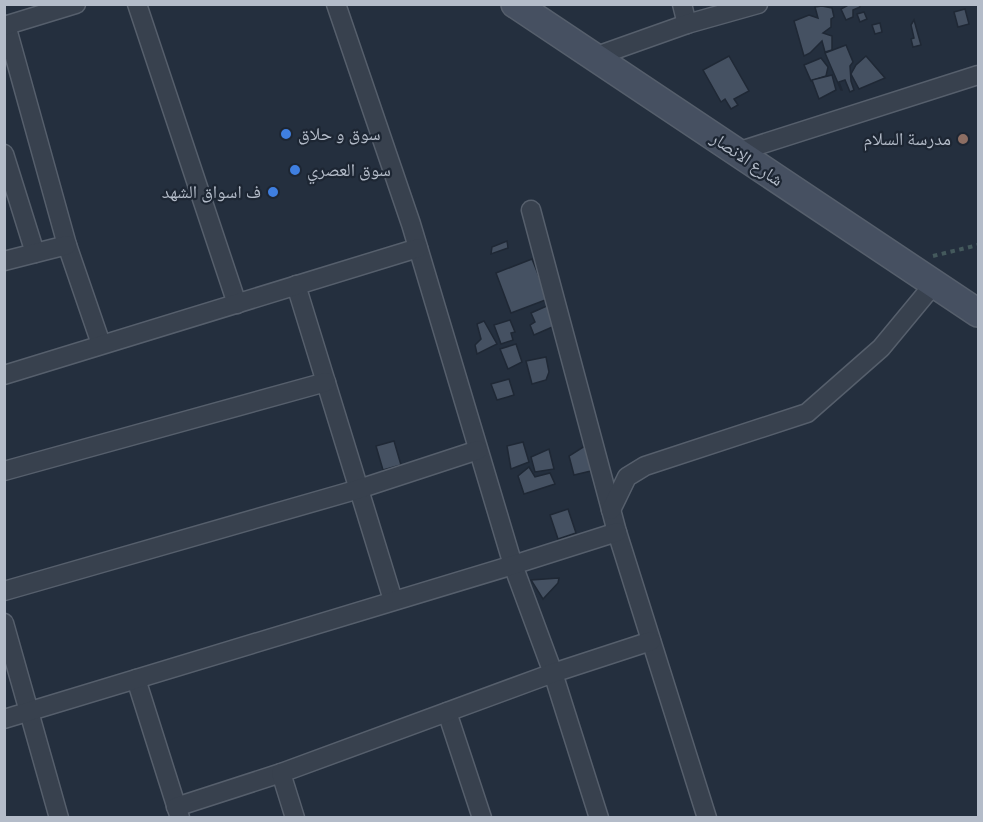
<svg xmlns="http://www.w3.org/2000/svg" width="983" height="822" viewBox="0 0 983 822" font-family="Cabin,'Noto Naskh Arabic',sans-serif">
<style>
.building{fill:#455162;stroke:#1f2835;stroke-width:1.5}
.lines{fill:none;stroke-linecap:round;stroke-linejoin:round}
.street-casing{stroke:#565f6c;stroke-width:21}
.secondary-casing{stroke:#565f6c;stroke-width:30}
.path{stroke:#44595c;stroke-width:4;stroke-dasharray:4.5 4.5;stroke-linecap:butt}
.street{stroke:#38414e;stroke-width:18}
.secondary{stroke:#465061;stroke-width:27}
.shop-dot{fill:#3f7fe0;stroke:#1d2633;stroke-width:2}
.education-dot{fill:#8d6e63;stroke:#1d2633;stroke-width:2}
.labels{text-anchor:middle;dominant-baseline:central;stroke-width:4.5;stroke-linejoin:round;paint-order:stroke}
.poi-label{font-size:18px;fill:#b4bcc9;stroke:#1d2633;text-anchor:start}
.street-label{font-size:18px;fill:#b4bcc9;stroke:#1d2633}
</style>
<rect width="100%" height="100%" fill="#242f3e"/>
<g class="building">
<polygon points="850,4 860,4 860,7 853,10 853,17 846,20 841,9"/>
<polygon points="822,6 832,8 834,17 831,19 831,27 823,33 832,36 832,50 825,52 822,41 810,53 804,56 794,21 809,15 818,18 815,7"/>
<polygon points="965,9 969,24 958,27 954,12"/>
<polygon points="864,12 867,19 860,22 857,14"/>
<polygon points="914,20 921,45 913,47 911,39 914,38 911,25"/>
<polygon points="880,23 882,32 875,34 872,25"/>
<polygon points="846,45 853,62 850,66 851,81 854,90 850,92 845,80 839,82 842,90 841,90 825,53"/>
<polygon points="729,56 749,91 734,99 738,105 731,109 725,99 721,102 703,70"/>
<polygon points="866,56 885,78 859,89 851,74 856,65"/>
<polygon points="821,58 828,67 826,76 811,81 804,65"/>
<polygon points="832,75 836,90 819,99 812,80"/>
<polygon points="507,241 508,248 491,254 492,247"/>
<polygon points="532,259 548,299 511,313 496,273"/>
<polygon points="549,305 557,325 534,335 530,325 535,322 531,313"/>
<polygon points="510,320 515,332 511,333 513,340 501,344 494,325"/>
<polygon points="484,321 497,344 477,354 475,345 481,339 477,324"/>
<polygon points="516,344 522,362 508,369 500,349"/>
<polygon points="546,357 549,372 546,380 532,384 526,361"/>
<polygon points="509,379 514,395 497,400 491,384"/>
<polygon points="394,441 401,465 383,470 376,446"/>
<polygon points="523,442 529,462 511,469 507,446"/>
<polygon points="588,444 595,470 574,475 569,456"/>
<polygon points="549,449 554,469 535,472 531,457"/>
<polygon points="529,467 535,477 550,473 555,484 524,494 518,476"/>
<polygon points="568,509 576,533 558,539 550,515"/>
<polygon points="559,578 558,583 543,599 531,580"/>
</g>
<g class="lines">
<defs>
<g id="street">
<polyline points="137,4 237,304"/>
<polyline points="336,4 411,224 513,565 553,673 599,818"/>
<polyline points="682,4 687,24"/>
<polyline points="6,25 67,245 101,344"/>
<polyline points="4,26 76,4"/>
<polyline points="594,57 687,24 758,4"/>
<polyline points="737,152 978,75"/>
<polyline points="4,154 35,253"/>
<polyline points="531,210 617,532 707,818"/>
<polyline points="4,261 67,245"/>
<polyline points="296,285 393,600"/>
<polyline points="4,375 418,248"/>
<polyline points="4,471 326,382"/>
<polyline points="611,510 627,477 645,466 807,413 881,348 934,284"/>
<polyline points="4,591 359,489 478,450"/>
<polyline points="4,623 59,818"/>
<polyline points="136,679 180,818"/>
<polyline points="447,712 482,818"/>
<polyline points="4,719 513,565 617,532"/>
<polyline points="176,807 281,773"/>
<polyline points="295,818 281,773 553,673 651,641"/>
</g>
<polyline id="secondary" points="515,4 978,313"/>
</defs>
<use href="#street" class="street-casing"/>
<use href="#secondary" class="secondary-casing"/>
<polyline class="path" points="933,256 978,245"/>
<use href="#street" class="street"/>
<use href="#secondary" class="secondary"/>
</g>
<g class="shop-dot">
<circle cx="286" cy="134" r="6"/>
<circle cx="295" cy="170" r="6"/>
<circle cx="273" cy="192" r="6"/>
</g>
<circle class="education-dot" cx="963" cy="139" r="6"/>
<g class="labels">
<g class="poi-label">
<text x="298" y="134">سوق و حلاق</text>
<text x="951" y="139" text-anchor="end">مدرسة السلام</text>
<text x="307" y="170">سوق العصري</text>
<text x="261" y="192" text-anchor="end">ف اسواق الشهد</text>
</g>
<g class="street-label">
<text transform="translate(747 159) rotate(34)">شارع الانصار</text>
</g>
</g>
<rect width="983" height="822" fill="none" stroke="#b4bcc9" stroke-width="12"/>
</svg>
